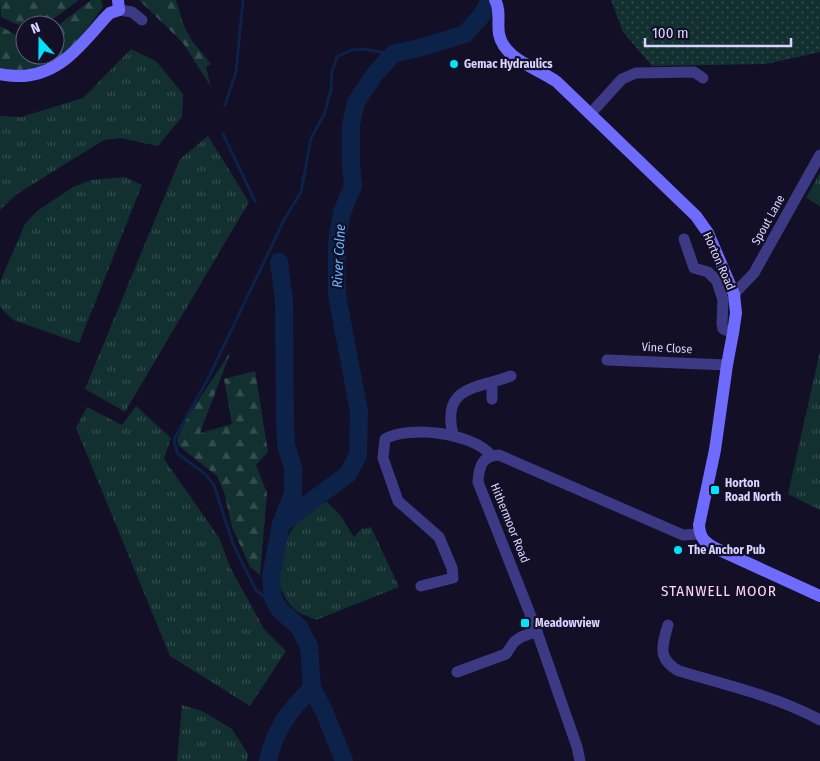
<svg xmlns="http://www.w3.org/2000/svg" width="820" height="761" viewBox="0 0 820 761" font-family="'Fira Sans Condensed',sans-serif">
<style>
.grass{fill:url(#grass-tufts)}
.forest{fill:url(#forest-firs)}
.garden{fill:url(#garden-dots)}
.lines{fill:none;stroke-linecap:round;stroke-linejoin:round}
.stream{stroke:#0c2248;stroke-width:3}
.river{stroke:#0c2248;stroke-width:18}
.street{stroke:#3d3a85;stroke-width:11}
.secondary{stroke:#6f6bff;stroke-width:12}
.poi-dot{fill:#00e5ff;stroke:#130f26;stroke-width:2}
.labels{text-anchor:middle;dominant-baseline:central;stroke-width:4.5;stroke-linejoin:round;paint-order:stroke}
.poi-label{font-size:12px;font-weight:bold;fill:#d9d4ff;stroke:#130f26;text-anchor:start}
.street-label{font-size:12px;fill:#d9d4ff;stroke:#130f26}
.water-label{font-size:14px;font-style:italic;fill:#62b6ff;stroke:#130f26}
.quarter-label{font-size:15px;letter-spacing:1px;fill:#ffd6f0;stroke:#130f26}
</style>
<defs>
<pattern id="grass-tufts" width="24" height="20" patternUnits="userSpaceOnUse" patternTransform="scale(1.25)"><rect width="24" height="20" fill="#12302f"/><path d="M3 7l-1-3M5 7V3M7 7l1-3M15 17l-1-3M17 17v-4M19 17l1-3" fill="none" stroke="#344d4e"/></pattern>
<pattern id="forest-firs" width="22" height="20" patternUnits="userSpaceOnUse" patternTransform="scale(1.25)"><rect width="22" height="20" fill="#12302f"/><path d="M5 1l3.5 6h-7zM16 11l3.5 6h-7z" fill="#344d4e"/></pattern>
<pattern id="garden-dots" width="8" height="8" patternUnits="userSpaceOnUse" patternTransform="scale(1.25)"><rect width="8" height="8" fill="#12302f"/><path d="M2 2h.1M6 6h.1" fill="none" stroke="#344d4e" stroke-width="1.8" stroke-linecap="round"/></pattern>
</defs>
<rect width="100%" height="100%" fill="#130f26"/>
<g class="grass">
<polygon points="131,49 156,61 183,94 182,117 158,146 120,138 104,140 17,194 0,210 0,116 21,117 83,98"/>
<polygon points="208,136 249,202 125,412 85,389 180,159"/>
<polygon points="820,173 820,206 806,198"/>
<polygon points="125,177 142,185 79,343 13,320 0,307 0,282 25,224 37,211 73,187 91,180"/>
<polygon points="820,351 820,510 788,494"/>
<polygon points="136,406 171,438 164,459 220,539 230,567 264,629 286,651 250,706 170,656 76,428 87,407 122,425"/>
<path d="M320,495L341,516L354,537L363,527L364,529L371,527L399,587L316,620C310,617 303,615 298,612C272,593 275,556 291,531C299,518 311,507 320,495Z"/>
<polygon points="182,705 202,711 232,729 248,754 247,761 177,761"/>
</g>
<g class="forest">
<polygon points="0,0 79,0 45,25 25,26 16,24 1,17"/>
<path d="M91,0H101L103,7C76,44 52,80 0,68V26L18,36H25V55H55V28Z"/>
<polygon points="139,0 176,0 184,26 192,41 211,64 206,67 211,87 183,43"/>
<polygon points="231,351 200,433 232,424 224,379 255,371 268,452 256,465 267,493 260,575 250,567 232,527 224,492 217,476 179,446 177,440 186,419"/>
</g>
<polygon class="garden" points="611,0 820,0 820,52 766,64 652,66 623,32"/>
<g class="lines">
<g class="stream">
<polyline points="225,105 236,72 243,0"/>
<polyline points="223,134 255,201"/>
<polyline points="273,598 263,596 256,590 233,544 214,485 205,474 177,453 174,439 208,379 284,220 301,192 311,138 324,115 331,90 332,71 337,57 351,50 363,49 393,54"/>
</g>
<g class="river">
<polyline points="279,262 284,300 285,421 286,445 293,468 293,493 281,524 271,576 273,598 279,609 299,627 309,646 312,688 324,711 344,761"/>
<polyline points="281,524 348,474 358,455 359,412 337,295 337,242 342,212 353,186 351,164 351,125 356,102 375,74 393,54 423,47 465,34 482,15 490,0"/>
<path d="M268,761C275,728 289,711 312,688"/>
</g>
<g class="street">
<polyline points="119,10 132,12 142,20"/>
<polyline points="591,113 622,79 636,73 694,72 703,78"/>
<polyline points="684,239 694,268 708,272 717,281 723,300 722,324 723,329 733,333"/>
<polyline points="734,294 754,273 820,155"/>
<polyline points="607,360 727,365"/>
<polyline points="492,383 492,399"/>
<path d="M453,435C441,386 476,389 511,376"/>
<path d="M421,586L453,578L452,568L439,537L398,501L383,458L385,439C410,425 472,433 491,455"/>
<path d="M668,625C662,646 657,659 679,671C726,685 776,696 820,720"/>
<polyline points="457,672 506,654 514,642 521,637 537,631"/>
<path d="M580,761L577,747L536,629L478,482C479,466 482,456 499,455L683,535L699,534"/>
</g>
<g class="secondary">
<path d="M495,0C501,10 497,23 499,34C504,60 538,68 557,82L696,216L708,233L734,294L736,313L733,333L727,365L715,450L699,525C700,538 704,542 715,548L820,596"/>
<path d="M0,74C8,76 16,76 24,76C61,73 82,44 105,18L110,13L119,10L118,0"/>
</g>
</g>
<g class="poi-dot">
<circle cx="454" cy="64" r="5"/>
<rect x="710" y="485" width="10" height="10" rx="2.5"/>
<circle cx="678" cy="550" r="5"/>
<rect x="520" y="618" width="10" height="10" rx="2.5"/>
</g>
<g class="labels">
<g class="poi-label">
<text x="464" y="64">Gemac Hydraulics</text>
<text x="725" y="483">Horton<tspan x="725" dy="14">Road North</tspan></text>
<text x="688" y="550">The Anchor Pub</text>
<text x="535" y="623">Meadowview</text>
</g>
<g class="street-label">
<text transform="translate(768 220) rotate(-61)">Spout Lane</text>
<text transform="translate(719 261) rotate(66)">Horton Road</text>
<text transform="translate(667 348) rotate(3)">Vine Close</text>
<text transform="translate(510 523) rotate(68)">Hithermoor Road</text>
</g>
<g class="water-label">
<text transform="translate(339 256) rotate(-87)">River Colne</text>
</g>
<g class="quarter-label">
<text x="719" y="591">STANWELL MOOR</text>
</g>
</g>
<g transform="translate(40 40) rotate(339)"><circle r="24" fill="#130f26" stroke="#625e7d"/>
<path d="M0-4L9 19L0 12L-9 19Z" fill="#00e5ff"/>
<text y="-8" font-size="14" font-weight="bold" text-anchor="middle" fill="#d9d4ff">N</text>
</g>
<path d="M645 38v8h146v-8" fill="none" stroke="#d9d4ff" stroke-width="2.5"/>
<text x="652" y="38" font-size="15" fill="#d9d4ff" stroke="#130f26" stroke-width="4" paint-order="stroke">100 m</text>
</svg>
